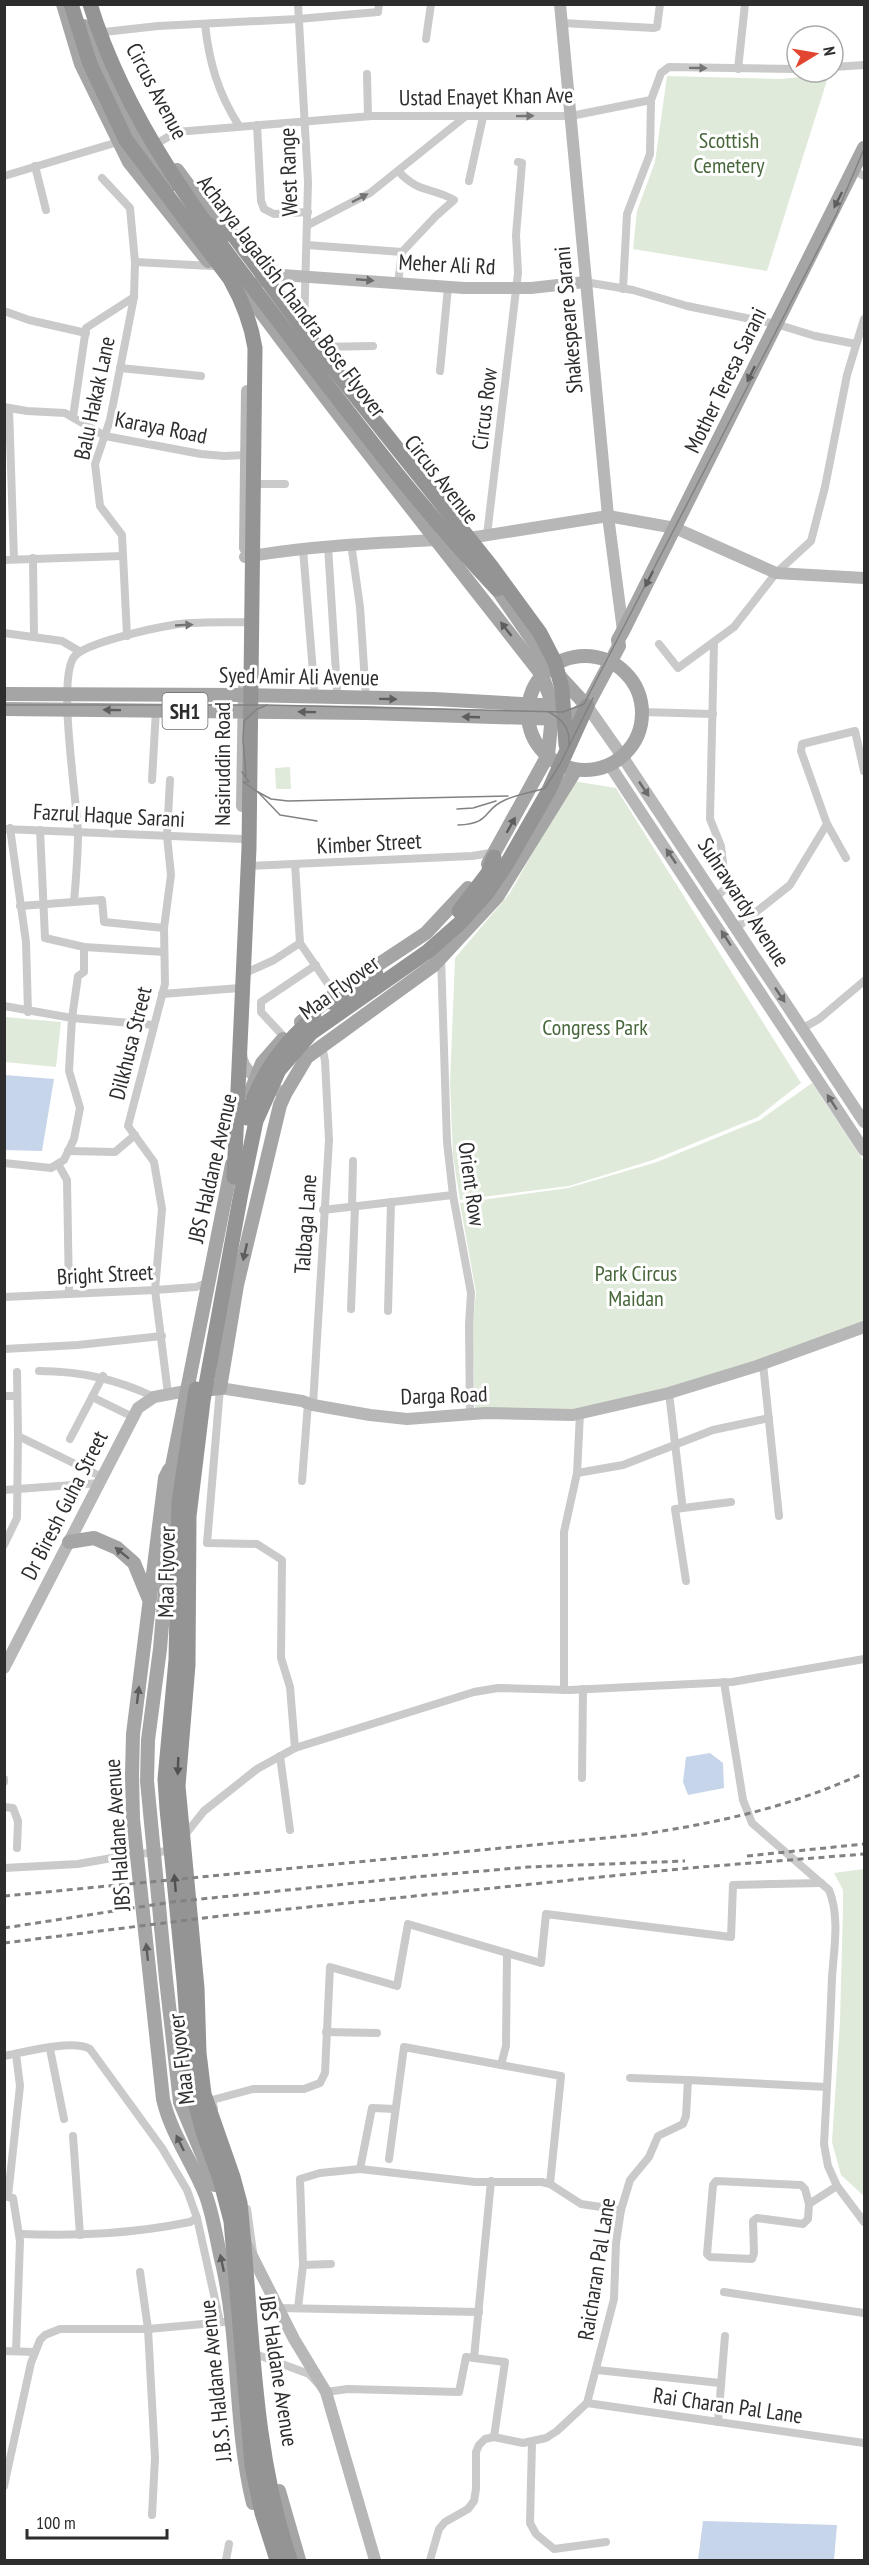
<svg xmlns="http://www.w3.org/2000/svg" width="869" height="2565" viewBox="0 0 869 2565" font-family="'PT Sans Narrow',sans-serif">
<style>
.green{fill:#e0eada}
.water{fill:#c6d5ea}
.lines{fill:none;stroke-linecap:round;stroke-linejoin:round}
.street{stroke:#cacaca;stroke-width:8}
.secondary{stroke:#b7b7b7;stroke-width:12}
.primary{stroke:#a5a5a5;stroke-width:14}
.highway{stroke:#949494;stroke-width:15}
.tram{stroke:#828282;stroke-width:1.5}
.rail{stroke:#828282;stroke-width:3;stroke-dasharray:6 4.5;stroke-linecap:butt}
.oneway{fill:#747474}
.oneway2{fill:#5d5d5d}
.oneway3{fill:#6b6b6b}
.oneway4{fill:#515151}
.labels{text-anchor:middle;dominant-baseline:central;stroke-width:6;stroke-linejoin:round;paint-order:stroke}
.shield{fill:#fff;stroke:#6c6c6c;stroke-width:1.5}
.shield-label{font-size:21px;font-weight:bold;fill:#2d2d2d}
.street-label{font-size:22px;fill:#2d2d2d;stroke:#fff}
.park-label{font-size:22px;fill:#47673b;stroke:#fff}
</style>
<rect width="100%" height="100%" fill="#fff"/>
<g class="green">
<polygon points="829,74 767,271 633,249 637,211 655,162 667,76 781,79"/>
<polygon points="290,767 291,789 276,789 275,768"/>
<polygon points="573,781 616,788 801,1083 758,1117 653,1160 569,1186 460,1200 453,1156 450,1083 455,958 510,893"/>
<polygon points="5,1017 61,1022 56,1067 5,1062"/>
<polygon points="812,1083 864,1161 864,1322 664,1394 573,1411 475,1408 472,1329 476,1293 460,1203 568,1188 657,1162 760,1120"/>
<polygon points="864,1869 864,2196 841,2175 832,2142 840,2021 843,1908 843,1890 834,1873"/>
</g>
<g class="water">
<polygon points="5,1075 54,1079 42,1151 5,1150"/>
<polygon points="710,1753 723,1763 724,1788 688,1795 683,1782 686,1757"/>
<polygon points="703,2521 837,2525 834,2560 698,2560"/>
</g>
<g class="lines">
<g class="street">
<polyline points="298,4 308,182 304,329"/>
<polyline points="562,23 654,28 657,27 660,4"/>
<path d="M205,24C209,62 218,93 239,126"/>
<polyline points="104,32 158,26 298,19 378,12 379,4"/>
<polyline points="426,39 431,4"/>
<polyline points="833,67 864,65"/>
<polyline points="738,69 745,4"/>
<polyline points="367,74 368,116"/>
<polyline points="257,125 261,201 264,209 274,214 308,212"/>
<polyline points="158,143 176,132 372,116 571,116 651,100 661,73 669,67 797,69"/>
<polyline points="35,166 46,210"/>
<polyline points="853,170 864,176"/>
<path d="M398,171C421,195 430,186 454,200L436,216L402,252L398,283"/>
<polyline points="4,176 118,142"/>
<polyline points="102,178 130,208 135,262"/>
<polyline points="469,181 483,117"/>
<polyline points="308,225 370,193 466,116"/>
<polyline points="307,245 402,252"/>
<polyline points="585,282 633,290 687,306 776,324 815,336 856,344"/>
<polyline points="623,289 627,214 650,154 651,100"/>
<polyline points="4,311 29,320 86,333"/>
<polyline points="317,347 373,346"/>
<polyline points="120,368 201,376"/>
<polyline points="440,371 448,287"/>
<polyline points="4,407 27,411 65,413 105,436 201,454 224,456 245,455"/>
<polyline points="9,408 14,559"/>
<polyline points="73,417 86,328 134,297"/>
<polyline points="255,484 285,484"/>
<polyline points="487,535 518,273 516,235 522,163 518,162"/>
<polyline points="351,543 360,607 366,698"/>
<polyline points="328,546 337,689"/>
<polyline points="303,549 315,697"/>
<polyline points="33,558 34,636"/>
<polyline points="4,560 123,556"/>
<polyline points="4,633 62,641 79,651"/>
<polyline points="127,636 122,535 100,506 95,464 110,420 134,297 135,262 212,266"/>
<polyline points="714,643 710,819 721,846 726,888 716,897"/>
<polyline points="659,644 678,668 734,627 776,573 811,541 825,487 847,375 864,319"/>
<polyline points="642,712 713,714"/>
<polyline points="152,780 156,710"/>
<polyline points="10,828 26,942 28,1012"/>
<polyline points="4,829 243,839"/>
<polyline points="40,830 45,938 84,947 164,952"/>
<polyline points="846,858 827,824 801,751 802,744 855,731 864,771"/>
<polyline points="295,864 300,943"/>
<polyline points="246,866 472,856 497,852"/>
<polyline points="20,906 74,902"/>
<path d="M164,928L104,922L102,900L74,902C76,879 78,856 78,833C77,799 57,680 74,657C84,643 154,628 173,625C196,621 222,623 246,622"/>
<polyline points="736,928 790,885 827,824"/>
<polyline points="84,947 84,972 78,976 72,1018 154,1025"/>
<polyline points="441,957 447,1142 453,1195 471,1293 469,1325 470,1415"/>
<polyline points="241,975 274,960 300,943 335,994"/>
<polyline points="162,994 240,988"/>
<polyline points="4,1006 72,1018 69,1071 80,1108 74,1139 64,1160 51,1168 4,1163"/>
<polyline points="803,1028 819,1019 864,981"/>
<polyline points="285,1038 261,1012 261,1002 316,965"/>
<polyline points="68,1151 115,1152 135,1135"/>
<polyline points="58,1164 67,1180 69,1294"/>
<polyline points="352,1207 353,1161"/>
<polyline points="323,1210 453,1195"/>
<polyline points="4,1297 155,1290 196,1287 207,1283"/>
<polyline points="351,1309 355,1207"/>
<polyline points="388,1311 391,1202"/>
<polyline points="4,1349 78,1345 162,1336"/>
<polyline points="763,1364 779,1516"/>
<path d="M39,1371C81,1371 117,1379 154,1397"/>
<polyline points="17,1372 18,1436 102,1477"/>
<polyline points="220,1388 207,1543 257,1544 282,1560 281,1658 290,1687 295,1748 474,1692 498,1688 570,1690 732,1682 864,1659"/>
<polyline points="669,1393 682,1502"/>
<polyline points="168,1394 155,1290 162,1209 154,1162 128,1126 165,984 164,928 171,875 167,836 170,780"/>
<polyline points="4,1396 17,1396"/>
<polyline points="92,1397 133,1417"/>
<polyline points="313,1405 329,1140 325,1061 322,1045"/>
<polyline points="70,1439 103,1376"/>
<polyline points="577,1473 623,1465 713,1430 769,1418"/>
<polyline points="302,1481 308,1403"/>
<polyline points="4,1490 100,1483"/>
<polyline points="4,1545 17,1518 18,1436"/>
<polyline points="686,1581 675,1509 731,1502"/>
<path d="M724,1682L743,1800L752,1823L829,1890C840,1916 834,1949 832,1977C830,2033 827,2089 824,2144L828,2166L837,2186L864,2222"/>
<polyline points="564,1690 564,1532 577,1473 580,1414"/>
<polyline points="280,1756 290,1830"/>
<polyline points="582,1778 583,1689"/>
<polyline points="4,1779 4,1782"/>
<polyline points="4,1807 13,1808 18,1821 17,1848"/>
<polyline points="184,1836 204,1811 257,1769 295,1748"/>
<polyline points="4,1868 78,1864 129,1855 168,1851 172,1847"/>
<polyline points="326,2032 377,2033"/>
<polyline points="50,2049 64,2119"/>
<path d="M4,2056C25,2052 72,2039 90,2049L162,2148L187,2190L197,2218L220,2322"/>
<polyline points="501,2065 506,2046 507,1953"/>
<polyline points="630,2078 688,2080"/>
<polyline points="214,2108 212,2100 253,2089 304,2089 320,2083 325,2073 330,1967 397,1986 408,1924 541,1963 546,1914 731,1937 733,1885 821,1883"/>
<polyline points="73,2136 80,2235"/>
<polyline points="389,2159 404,2047 561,2076 550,2184"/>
<polyline points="360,2169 372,2108 395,2109"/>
<polyline points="491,2181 474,2358 505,2362 494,2437"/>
<polyline points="4,2196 13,2198 20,2241 16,2351"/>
<polyline points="8,2196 20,2086 16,2054"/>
<polyline points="809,2204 808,2219 803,2224 757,2218 753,2221 754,2253 752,2259 710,2257 707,2254 713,2185 716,2181 801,2185 805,2189 809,2204 837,2186"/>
<polyline points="247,2209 253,2252"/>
<path d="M20,2234C79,2236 131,2234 190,2222L197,2218"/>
<polyline points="303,2265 331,2264"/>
<polyline points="140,2272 148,2329 155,2458 152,2515"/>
<polyline points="724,2292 864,2313"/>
<polyline points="278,2308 479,2312"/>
<polyline points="298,2308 303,2265 300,2179 320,2173 360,2169 475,2182 542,2182 550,2184 581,2204 621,2210"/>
<polyline points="4,2351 35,2352"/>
<polyline points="252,2355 258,2355 309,2374 326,2392 348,2389 459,2392 466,2357 474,2358"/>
<polyline points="597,2370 720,2383"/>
<polyline points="587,2403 864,2443"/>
<polyline points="718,2422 725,2336"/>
<polyline points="532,2442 530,2523 536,2534 554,2549 606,2542"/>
<polyline points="4,2486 31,2363 40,2340 45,2335 60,2329 148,2329 225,2322"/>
<polyline points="226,2560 229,2544"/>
<polyline points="430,2560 439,2529 445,2522 468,2509 474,2501 476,2489 476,2452 479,2445 485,2439 494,2437 523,2443 546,2438 557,2431 587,2403 614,2299 616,2243 621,2210 630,2180 649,2157 658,2136 683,2124 686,2116 688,2080 827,2087"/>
</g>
<g class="secondary">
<polyline points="560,4 608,516 623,631"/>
<polyline points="259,282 282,275 464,288 531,288 585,282"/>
<polyline points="463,539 608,516 675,528 776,573 864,578"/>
<polyline points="245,548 247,391"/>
<path d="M245,557C309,546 372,543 437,540"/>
<polyline points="587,706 622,756 864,1122"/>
<polyline points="609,764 864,1150"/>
<polyline points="242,806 244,685"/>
<path d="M241,1054C242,1075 269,1085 285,1094"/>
<polyline points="220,1388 302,1401 313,1405 370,1415 407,1419 486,1413 573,1415 669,1393 757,1366 864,1327"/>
<polyline points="4,1668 138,1408 154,1397 186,1391"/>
<polyline points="246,2244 294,2339 326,2392 375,2560"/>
</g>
<g class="primary">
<polyline points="63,4 81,64 129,162 208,261"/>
<path d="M84,26C104,83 134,137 169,186"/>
<polyline points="177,170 222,231"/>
<path d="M235,277C334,412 439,543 542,675L553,706L548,755L488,864"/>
<polyline points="492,582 551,667 587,706"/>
<circle cx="585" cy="713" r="57"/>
<polyline points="4,694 243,695 434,699 559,706"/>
<polyline points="4,709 366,713 561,719 573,717 587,706 619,646 618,640 623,631 864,148"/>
<polyline points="361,976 426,933 468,888"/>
<polyline points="301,1022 340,990"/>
<polyline points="250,1093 262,1063 283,1039"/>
<polyline points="195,1391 220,1388 237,1285 280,1105 285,1094 307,1057 434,965 497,897 575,771"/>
<path d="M169,1470L165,1478L133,1734L132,1775L133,1819L163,2099C171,2134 193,2163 206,2196C214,2218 217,2244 223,2267C240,2345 234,2426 253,2503"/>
<polyline points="69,1542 94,1538 117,1548 134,1563 148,1597"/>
<polyline points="215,2185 180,2102 166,1979 147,1781 148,1740 160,1649 174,1482 172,1466 232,1164"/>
<polyline points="279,2491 299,2560"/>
</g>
<g class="highway">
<path d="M71,4L90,64L126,140L230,279C243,302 251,322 255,348L249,848L234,1177"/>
<path d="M90,4C129,131 214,236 293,340C358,425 423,511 497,589"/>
<polyline points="209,225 234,236 317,348 491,566 540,633 555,662 562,689 566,745"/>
<polyline points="459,911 488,873 494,857"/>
<polyline points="333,1003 376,974"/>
<path d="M247,1118C258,1077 283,1044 314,1017"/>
<polyline points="196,1389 179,1502 176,1660 165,1779 167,1809 184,1981 192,2091 204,2135 220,2179 231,2221 252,2466 262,2513 277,2560"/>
<path d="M290,2560C251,2445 253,2323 240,2203L233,2177L204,2094L199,2053L197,1988L178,1786L188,1665L189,1516L203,1401L241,1193L256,1121L279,1070L311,1033L427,952L460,923L487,893L506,865L549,790L587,706"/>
</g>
<g class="tram">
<polyline points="4,705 266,705 563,712 584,704 836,215 864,149"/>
<polyline points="267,705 257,709 244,721 243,739 246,776 242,772 249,782 243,782 258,792 280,815 317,821"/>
<path d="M549,712C563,720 570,728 569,745"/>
<polyline points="258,792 271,799 288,801 508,796"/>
<polyline points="457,809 473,808 496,801"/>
<path d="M458,825C491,824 483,810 503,801C516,794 531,793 545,788L560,764L593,698"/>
</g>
<g class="rail">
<polyline points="747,1856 864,1844"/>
<path d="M4,1896L637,1835C718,1823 790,1807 864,1773"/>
<polyline points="4,1928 172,1902 414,1877 528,1867 685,1861"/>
<polyline points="4,1943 220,1916 689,1868 864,1854"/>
</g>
</g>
<defs><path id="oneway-solid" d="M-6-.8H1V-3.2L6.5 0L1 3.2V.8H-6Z" transform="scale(1.5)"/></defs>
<g class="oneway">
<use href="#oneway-solid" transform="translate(698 68) rotate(1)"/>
<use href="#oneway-solid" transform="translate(525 116) rotate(-1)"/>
<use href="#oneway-solid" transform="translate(360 198) rotate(-27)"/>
<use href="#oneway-solid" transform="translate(184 625) rotate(-3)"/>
</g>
<g class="oneway2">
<use href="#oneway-solid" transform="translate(838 200) rotate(117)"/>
<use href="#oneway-solid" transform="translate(751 374) rotate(116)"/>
<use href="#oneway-solid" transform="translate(649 579) rotate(117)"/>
<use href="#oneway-solid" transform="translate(506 629) rotate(-128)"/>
<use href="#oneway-solid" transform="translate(388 699) rotate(1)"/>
<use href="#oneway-solid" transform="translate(112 710) rotate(-179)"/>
<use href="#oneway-solid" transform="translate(307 712) rotate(-179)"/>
<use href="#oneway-solid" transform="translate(471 717) rotate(-178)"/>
<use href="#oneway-solid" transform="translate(511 825) rotate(-61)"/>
<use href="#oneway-solid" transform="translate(245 1252) rotate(103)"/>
<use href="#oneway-solid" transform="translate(122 1553) rotate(-141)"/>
<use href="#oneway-solid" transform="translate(138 1695) rotate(-83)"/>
<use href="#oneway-solid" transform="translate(147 1952) rotate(-96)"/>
<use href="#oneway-solid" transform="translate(180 2143) rotate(-116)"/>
<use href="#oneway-solid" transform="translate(222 2263) rotate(-102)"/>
</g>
<g class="oneway3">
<use href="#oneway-solid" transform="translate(365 280) rotate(5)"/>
<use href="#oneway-solid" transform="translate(644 789) rotate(56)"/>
<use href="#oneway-solid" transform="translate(671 856) rotate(-124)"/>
<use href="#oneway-solid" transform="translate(726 938) rotate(-123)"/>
<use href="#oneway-solid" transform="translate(780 995) rotate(56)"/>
<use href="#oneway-solid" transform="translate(832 1102) rotate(-123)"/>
</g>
<g class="oneway4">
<use href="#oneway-solid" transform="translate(178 1766) rotate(92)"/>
<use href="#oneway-solid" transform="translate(175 1883) rotate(-95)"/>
</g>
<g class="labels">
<rect class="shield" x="162.5" y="693" width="45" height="36" rx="4.5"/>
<g class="shield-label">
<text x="185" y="711">SH1</text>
</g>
<g class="street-label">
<text transform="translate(157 91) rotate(62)">Circus Avenue</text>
<text transform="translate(486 96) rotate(-1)">Ustad Enayet Khan Ave</text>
<text transform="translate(288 172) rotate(-92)">West Range</text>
<text transform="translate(447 264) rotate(3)">Meher Ali Rd</text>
<text transform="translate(292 296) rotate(53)">Acharya Jagadish Chandra Bose Flyover</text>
<text transform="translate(568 320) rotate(-95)">Shakespeare Sarani</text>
<text transform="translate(725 380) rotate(-64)">Mother Teresa Sarani</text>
<text transform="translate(94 398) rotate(-78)">Balu Hakak Lane</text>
<text transform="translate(484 409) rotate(-83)">Circus Row</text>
<text transform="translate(161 427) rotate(11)">Karaya Road</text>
<text transform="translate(442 479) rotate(52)">Circus Avenue</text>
<text transform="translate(299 676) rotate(1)">Syed Amir Ali Avenue</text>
<text transform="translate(222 764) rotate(-90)">Nasiruddin Road</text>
<text transform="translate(109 815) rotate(3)">Fazrul Haque Sarani</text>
<text transform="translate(369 843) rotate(-3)">Kimber Street</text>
<text transform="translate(744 902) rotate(57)">Suhrawardy Avenue</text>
<text transform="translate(339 987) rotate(-36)">Maa Flyover</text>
<text transform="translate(130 1043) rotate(-76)">Dilkhusa Street</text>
<text transform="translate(212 1168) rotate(-77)">JBS Haldane Avenue</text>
<text transform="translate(472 1184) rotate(82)">Orient Row</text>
<text transform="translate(305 1224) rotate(-86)">Talbaga Lane</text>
<text transform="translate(105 1274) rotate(-3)">Bright Street</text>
<text transform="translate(444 1395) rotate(-2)">Darga Road</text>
<text transform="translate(64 1505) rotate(-63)">Dr Biresh Guha Street</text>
<text transform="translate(166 1572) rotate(-89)">Maa Flyover</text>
<text transform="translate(117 1835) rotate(-94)">JBS Haldane Avenue</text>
<text transform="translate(181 2059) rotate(-97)">Maa Flyover</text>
<text transform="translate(596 2269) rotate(-81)">Raicharan Pal Lane</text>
<text transform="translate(279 2371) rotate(81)">JBS Haldane Avenue</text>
<text transform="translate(215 2381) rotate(-96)">J.B.S. Haldane Avenue</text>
<text transform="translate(728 2405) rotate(8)">Rai Charan Pal Lane</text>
</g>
<g class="park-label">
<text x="729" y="140">Scottish<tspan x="729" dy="25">Cemetery</tspan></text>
<text x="595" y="1027">Congress Park</text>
<text x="636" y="1273">Park Circus<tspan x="636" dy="25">Maidan</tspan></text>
</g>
</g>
<rect width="869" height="2565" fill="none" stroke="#2d2d2d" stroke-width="12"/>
<g transform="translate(815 54) rotate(79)"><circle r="28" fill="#ffffff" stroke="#ababab" stroke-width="1.5"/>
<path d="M0-4.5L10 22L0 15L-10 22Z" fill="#e24630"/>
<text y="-9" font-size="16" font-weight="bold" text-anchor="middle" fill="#2d2d2d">N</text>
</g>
<path d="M27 2529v9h140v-9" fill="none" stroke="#2d2d2d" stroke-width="3"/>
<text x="36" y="2529" font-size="18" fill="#2d2d2d" stroke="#ffffff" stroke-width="4.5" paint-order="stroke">100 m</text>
</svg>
